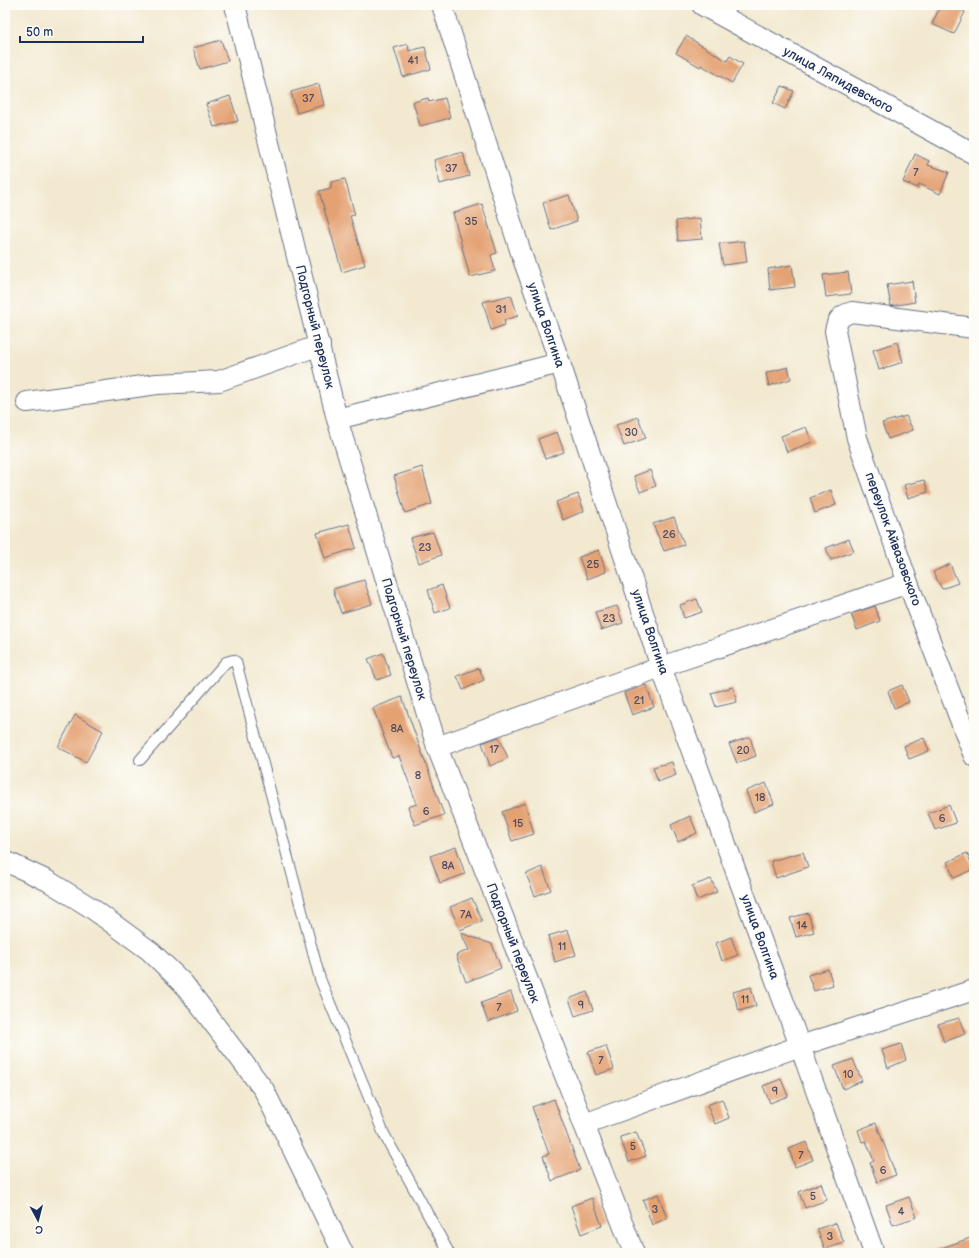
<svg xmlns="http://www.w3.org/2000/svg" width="979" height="1258" viewBox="0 0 979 1258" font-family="'Balsamiq Sans',sans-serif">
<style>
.building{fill:#e4a172}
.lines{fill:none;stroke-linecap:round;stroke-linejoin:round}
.lane-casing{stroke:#667086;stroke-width:12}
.street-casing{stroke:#667086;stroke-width:22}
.lane{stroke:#fff;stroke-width:10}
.street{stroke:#fff;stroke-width:20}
.labels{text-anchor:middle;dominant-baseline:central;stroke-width:4;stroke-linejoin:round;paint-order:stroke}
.number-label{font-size:11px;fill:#4d4c63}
.street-label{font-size:13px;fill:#1b2f5e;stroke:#fdfcf7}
</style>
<rect width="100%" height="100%" fill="#fdfcf7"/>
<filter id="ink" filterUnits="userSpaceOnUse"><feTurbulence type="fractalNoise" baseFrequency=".025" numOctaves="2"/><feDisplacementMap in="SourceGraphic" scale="8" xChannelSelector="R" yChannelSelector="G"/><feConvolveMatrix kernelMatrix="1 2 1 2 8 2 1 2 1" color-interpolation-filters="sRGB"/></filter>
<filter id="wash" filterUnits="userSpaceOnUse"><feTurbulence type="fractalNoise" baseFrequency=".012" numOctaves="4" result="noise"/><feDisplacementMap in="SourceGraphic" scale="16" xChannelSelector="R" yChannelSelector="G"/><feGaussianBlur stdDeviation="0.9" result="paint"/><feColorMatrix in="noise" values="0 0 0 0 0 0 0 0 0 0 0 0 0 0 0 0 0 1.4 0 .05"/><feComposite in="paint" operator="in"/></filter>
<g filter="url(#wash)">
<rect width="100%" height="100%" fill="#f2e9d0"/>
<g id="blocks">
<g class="building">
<polygon points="941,5 952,5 965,12 954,34 932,24"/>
<polygon points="686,36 727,61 730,56 743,64 732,83 701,65 700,67 676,53"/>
<polygon points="221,40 228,61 200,69 193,48"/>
<polygon points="408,44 409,51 425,47 431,69 403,77 394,48"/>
<polygon points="319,84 324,105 297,113 291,92"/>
<polygon points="782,86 794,91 785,109 773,103"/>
<polygon points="230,96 238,121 214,127 206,104"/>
<polygon points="428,98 429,102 445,98 450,118 420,126 413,102"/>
<polygon points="463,152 469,176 440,184 434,160"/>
<polygon points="915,154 929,161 928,165 949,172 940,194 919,184 918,188 903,182"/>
<polygon points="345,179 355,215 350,216 365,265 342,272 319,191 331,188 331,182"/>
<polygon points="569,195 577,221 551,230 543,203"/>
<polygon points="482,204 497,253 491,255 495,271 470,277 453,213"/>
<polygon points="700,218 702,239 678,241 676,221"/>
<polygon points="744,241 747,262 723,265 719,244"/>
<polygon points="792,265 795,287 770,290 768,269"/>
<polygon points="848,272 851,294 826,297 823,275"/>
<polygon points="912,281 915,302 891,306 887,285"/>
<polygon points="511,295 518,316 504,320 505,325 491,330 483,302"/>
<polygon points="897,342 903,362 879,370 873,350"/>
<polygon points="788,367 791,379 769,386 766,373"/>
<polygon points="906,416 913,430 888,439 882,423"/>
<polygon points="638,417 646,438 624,446 616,425"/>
<polygon points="806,427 812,442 787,452 781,436"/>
<polygon points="557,432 564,452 545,459 538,439"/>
<polygon points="422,467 432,504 405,513 394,476"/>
<polygon points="650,470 656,486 640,492 634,476"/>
<polygon points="924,480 928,492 908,498 904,485"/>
<polygon points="831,490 836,505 815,513 810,498"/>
<polygon points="578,494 584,511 563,520 556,502"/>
<polygon points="674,517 684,545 664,551 653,524"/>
<polygon points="349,524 356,548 325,558 317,533"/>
<polygon points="433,532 441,555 419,563 410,538"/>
<polygon points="849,539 854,551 831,560 826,548"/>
<polygon points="599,550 606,572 587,579 579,557"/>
<polygon points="950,564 958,583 942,589 933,572"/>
<polygon points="364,580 372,604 341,613 333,589"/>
<polygon points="442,585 450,608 435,613 428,590"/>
<polygon points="697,599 702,612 684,618 680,605"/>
<polygon points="617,606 623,623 601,630 595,612"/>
<polygon points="875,606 880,621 857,630 851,614"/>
<polygon points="383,653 391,675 377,680 368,659"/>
<polygon points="479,668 484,680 463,690 457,676"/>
<polygon points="646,685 654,707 632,715 624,693"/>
<polygon points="902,685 909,702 894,708 888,691"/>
<polygon points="733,687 737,702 716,707 711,693"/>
<polygon points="402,697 444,815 415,825 408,807 417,804 399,756 392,758 373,708"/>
<polygon points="75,715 103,731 86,762 58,747"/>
<polygon points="499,737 508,758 490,766 482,743"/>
<polygon points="750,737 756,756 737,763 729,744"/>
<polygon points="924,738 929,751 909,759 904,746"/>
<polygon points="672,762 676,775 658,782 653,767"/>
<polygon points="766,783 774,804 754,812 746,791"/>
<polygon points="525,803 534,834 512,841 502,812"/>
<polygon points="949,805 956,823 935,830 928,813"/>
<polygon points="690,816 697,833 678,842 671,825"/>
<polygon points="456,847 465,874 440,883 430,856"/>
<polygon points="803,852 808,867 776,878 771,861"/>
<polygon points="967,853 974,869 954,878 947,862"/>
<polygon points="542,867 551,890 535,896 526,874"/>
<polygon points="711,879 717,892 697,900 692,886"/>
<polygon points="472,898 482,921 460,930 450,907"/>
<polygon points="808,913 814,932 796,937 790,918"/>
<polygon points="568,930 576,955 555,962 548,936"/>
<polygon points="461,933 492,944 501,968 466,982 456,955 469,950"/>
<polygon points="731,937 738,955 722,961 716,943"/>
<polygon points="828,969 833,985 814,991 808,975"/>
<polygon points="751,987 756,1006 739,1011 733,992"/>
<polygon points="511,992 517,1011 488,1022 481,1003"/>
<polygon points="587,992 593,1010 575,1016 569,999"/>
<polygon points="959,1018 965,1034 944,1042 938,1024"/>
<polygon points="901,1044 906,1060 888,1068 882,1050"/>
<polygon points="606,1046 614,1069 596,1075 588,1052"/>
<polygon points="853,1059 862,1081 843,1089 834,1066"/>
<polygon points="781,1079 788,1096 770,1103 763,1086"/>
<polygon points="554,1099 580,1170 552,1181 543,1156 549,1154 532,1107"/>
<polygon points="722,1099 729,1118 715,1124 707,1105"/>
<polygon points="876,1123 896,1175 877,1182 870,1163 874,1161 866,1141 862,1142 858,1130"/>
<polygon points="636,1132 646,1156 629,1162 620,1137"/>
<polygon points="806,1142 813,1160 795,1167 789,1149"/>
<polygon points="821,1183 827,1200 805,1208 799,1192"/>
<polygon points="658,1194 667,1218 652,1225 643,1200"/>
<polygon points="909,1197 917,1217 893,1225 886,1205"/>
<polygon points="592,1198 602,1226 581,1234 571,1206"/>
<polygon points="836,1223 844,1243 825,1249 817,1229"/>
<polygon points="970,1238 974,1253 934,1253 933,1251"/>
</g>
</g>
</g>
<g filter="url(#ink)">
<use href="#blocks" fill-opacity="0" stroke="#667086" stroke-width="1"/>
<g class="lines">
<defs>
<polyline id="lane" points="140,760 226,662 233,660 236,662 320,979 384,1134 449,1253"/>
<g id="street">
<polyline points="235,5 337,419 437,747 634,1253"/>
<polyline points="442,5 522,256 560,363 661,667 800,1046 874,1253"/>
<polyline points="702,5 974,154"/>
<path d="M974,328L852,312C841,315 837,320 835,331L857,438L908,583L974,756"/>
<polyline points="27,402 157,384 219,381 320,345"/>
<polyline points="337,419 560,363"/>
<polyline points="437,747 661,667 908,583"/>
<polyline points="5,861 48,881 90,907 150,951 183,983 264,1090 343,1253"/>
<polyline points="584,1124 800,1046 974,990"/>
</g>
</defs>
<use href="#lane" class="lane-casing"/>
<use href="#street" class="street-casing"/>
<use href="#lane" class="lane"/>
<use href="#street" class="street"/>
</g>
</g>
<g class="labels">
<g class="number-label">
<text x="413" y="60">41</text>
<text x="308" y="98">37</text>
<text x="451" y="168">37</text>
<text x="916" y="172">7</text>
<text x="471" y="221">35</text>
<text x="501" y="309">31</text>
<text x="631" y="432">30</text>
<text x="669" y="534">26</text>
<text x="425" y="547">23</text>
<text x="593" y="564">25</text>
<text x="609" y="618">23</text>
<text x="639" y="700">21</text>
<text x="397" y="728">8А</text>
<text x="494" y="749">17</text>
<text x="743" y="750">20</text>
<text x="418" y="775">8</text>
<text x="760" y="797">18</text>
<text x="426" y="811">6</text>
<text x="942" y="818">6</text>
<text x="518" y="823">15</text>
<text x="448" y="865">8А</text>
<text x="466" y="914">7А</text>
<text x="802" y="925">14</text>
<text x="562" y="946">11</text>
<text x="745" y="999">11</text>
<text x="581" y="1005">9</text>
<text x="499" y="1007">7</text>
<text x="601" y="1060">7</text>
<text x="848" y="1074">10</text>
<text x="775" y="1091">9</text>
<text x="633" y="1146">5</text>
<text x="801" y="1155">7</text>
<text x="883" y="1170">6</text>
<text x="813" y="1196">5</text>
<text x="655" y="1209">3</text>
<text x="901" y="1211">4</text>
<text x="830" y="1236">3</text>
</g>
<g class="street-label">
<text transform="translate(838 80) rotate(29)">улица Ляпидевского</text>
<text transform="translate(546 325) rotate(71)">улица Волгина</text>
<text transform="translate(315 327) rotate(76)">Подгорный переулок</text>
<text transform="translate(893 539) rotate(70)">переулок Айвазовского</text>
<text transform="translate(650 632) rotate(71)">улица Волгина</text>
<text transform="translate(404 639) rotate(73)">Подгорный переулок</text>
<text transform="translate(760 937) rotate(70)">улица Волгина</text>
<text transform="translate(513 943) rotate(69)">Подгорный переулок</text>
</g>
</g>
<rect width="979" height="1258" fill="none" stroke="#fdfcf7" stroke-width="20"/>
<g transform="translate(38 1220) rotate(173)" stroke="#fdfcf7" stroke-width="3" paint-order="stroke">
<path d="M0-3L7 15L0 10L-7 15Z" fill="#1b2f5e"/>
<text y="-6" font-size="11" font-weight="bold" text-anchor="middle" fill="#1b2f5e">С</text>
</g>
<path d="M20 36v6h123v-6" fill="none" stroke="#1b2f5e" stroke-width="2"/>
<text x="26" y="36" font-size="12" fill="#1b2f5e" stroke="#fdfcf7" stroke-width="3" paint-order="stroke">50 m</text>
</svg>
